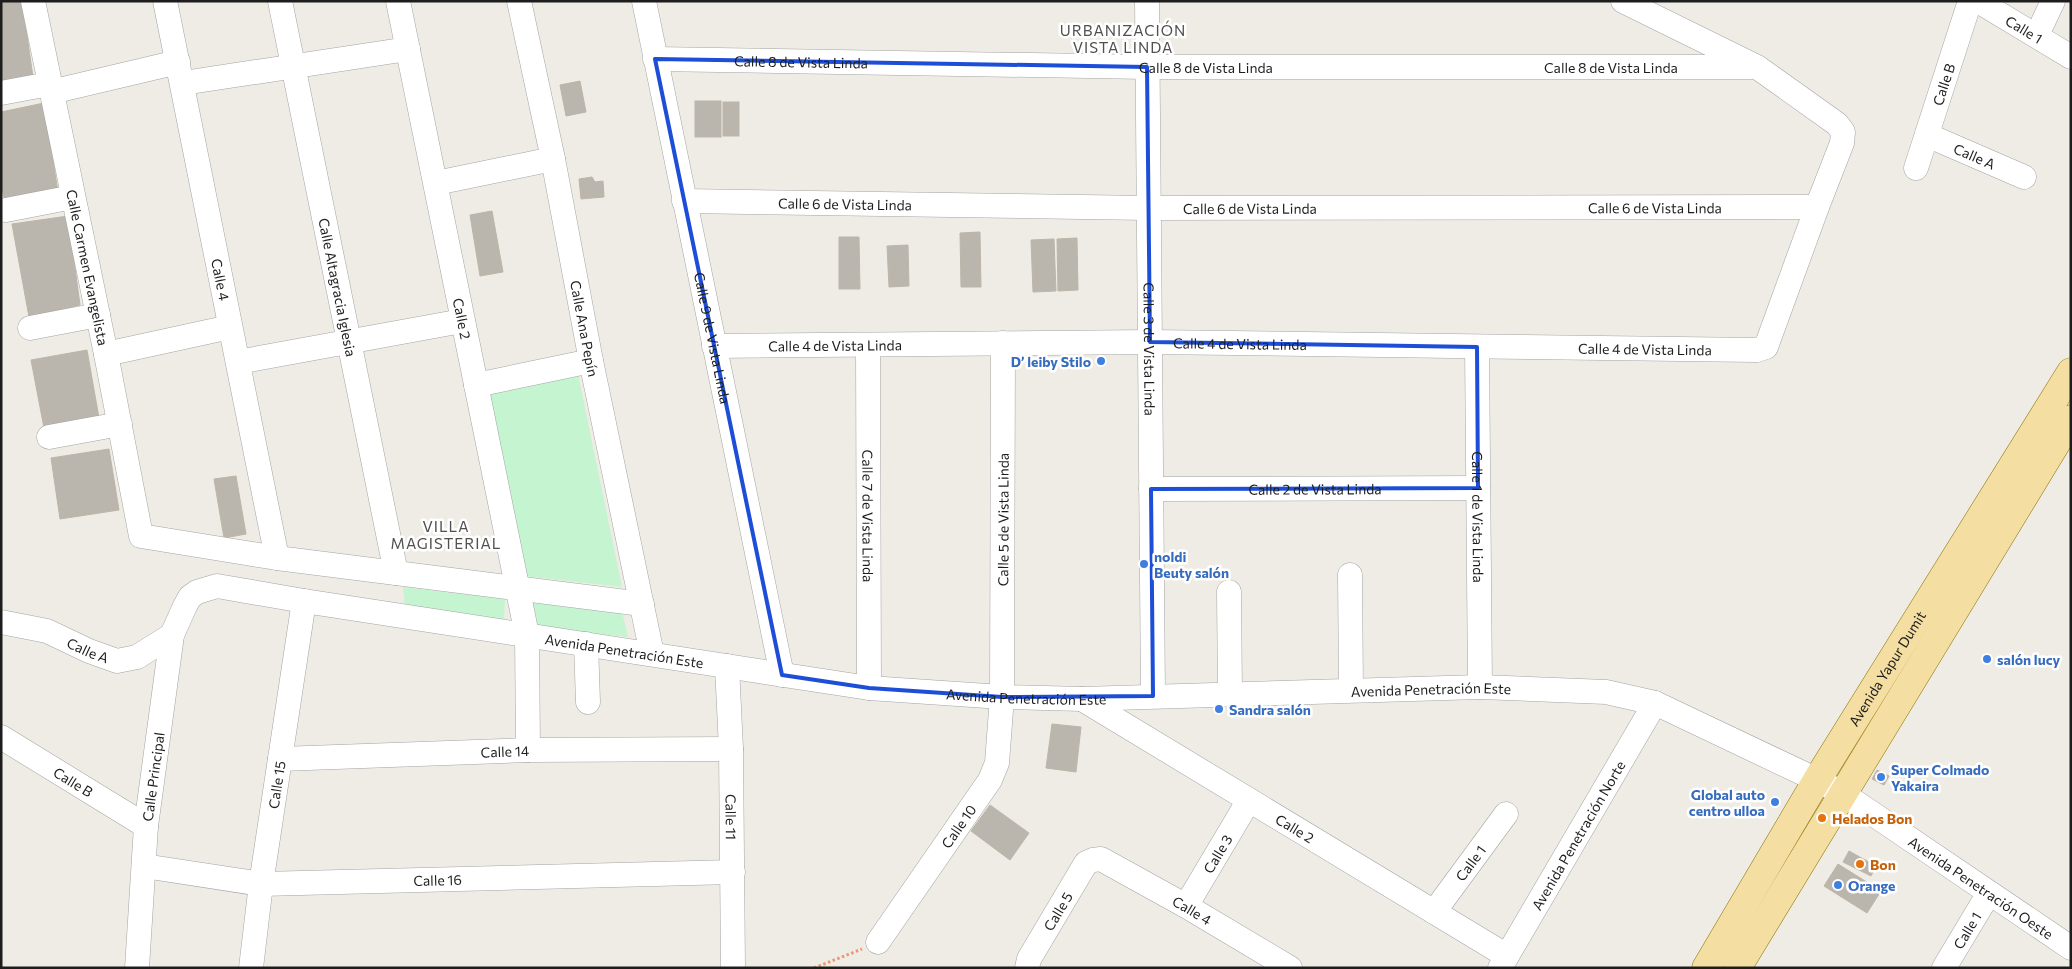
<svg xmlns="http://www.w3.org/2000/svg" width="2072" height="969" viewBox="0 0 2072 969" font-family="Commissioner,sans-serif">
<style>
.park{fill:#c4f5d0}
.building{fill:#bab5ad;stroke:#beb5a8}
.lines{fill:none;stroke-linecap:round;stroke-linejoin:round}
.minor-casing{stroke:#a4a4a4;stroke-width:25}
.major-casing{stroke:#8c760b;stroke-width:29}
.path{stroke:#ef9574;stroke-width:3;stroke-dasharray:2.5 2.5;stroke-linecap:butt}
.minor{stroke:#fff;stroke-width:24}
.major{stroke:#f5dea2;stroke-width:28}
.marked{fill:none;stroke:#1d4ed8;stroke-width:4;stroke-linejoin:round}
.shop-dot{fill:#3f7fe0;stroke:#fff;stroke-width:2}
.food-dot{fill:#e8710a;stroke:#fff;stroke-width:2}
.labels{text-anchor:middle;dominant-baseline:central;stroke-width:5;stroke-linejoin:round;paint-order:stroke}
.street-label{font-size:14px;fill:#1d1d1d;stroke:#fff}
.shop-label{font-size:14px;font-weight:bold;fill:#366cbe;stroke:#fff;text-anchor:start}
.food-label{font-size:14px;font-weight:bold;fill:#c56008;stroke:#fff;text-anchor:start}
.neighbourhood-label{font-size:15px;letter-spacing:1px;fill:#505050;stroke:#fff}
</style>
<rect width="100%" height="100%" fill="#eeece4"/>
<g class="park">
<polygon points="578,374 622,587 524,576 486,390"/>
<polygon points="403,587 505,599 504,620 405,607"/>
<polygon points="532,602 622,611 628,637 537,627"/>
</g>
<g class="building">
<polygon points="1,1 22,1 34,84 1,88"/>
<polygon points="580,81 586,112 566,116 560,85"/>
<rect x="695" y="101" width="26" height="36"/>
<rect x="723" y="102" width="16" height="34"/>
<polygon points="44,103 58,192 5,202 1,184 1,112"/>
<polygon points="592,177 595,182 603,181 604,197 581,199 579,179"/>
<polygon points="492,211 503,272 480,276 470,215"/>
<polygon points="68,216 80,305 29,317 12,224"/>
<polygon points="980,232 981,287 961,287 960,233"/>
<polygon points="839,237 859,237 860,289 839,289"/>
<polygon points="1077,238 1078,290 1058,291 1057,239"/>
<polygon points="1054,239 1056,291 1033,292 1031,240"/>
<polygon points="908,245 909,286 889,287 887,246"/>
<polygon points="87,350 99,418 44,428 31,360"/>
<polygon points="109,449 119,510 60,519 51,458"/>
<polygon points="236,476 246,534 224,538 214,479"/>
<polygon points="1052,724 1081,727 1076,772 1046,768"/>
<polygon points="1877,770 1889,776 1884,785 1872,779"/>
<polygon points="990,805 1029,833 1010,860 971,831"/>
<polygon points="1849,851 1876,866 1871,876 1843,862"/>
<polygon points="1838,864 1881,891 1867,913 1824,886"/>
</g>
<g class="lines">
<defs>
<g id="minor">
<path id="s1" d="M33,1L106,354L141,536L277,558L642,604"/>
<path id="s2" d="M165,1L277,558"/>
<path id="s3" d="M280,1L396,573"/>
<path id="s4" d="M398,1L527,635L528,750"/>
<path id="s5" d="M519,1L553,159L591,361L652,654"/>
<path id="s6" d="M644,1L782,675"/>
<path id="s7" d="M1147,1L1153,696"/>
<path id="s8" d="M1978,1L2071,57"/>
<polyline points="2037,35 2053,1"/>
<path id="s9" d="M655,59L1147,67H1751"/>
<polyline points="183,83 408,49"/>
<polyline points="51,92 178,62"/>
<polyline points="1,93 49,84"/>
<path id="s10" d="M1927,135L2024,177"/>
<path id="s11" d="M1916,168L1970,1"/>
<polyline points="436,183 553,159"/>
<path id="s12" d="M684,201L1148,208L1817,207"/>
<polyline points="6,210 73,197"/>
<polyline points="30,328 98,315"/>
<path id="s13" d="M868,345L869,688"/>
<path id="s14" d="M714,346L1150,342L1757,350L1766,347L1817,207L1842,143L1843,132L1837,124L1757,67L1623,1"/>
<path id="s15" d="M1477,347L1480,687"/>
<polyline points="106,354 230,327"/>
<polyline points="238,362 462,321"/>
<polyline points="476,385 591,361"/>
<polyline points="49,437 120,424"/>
<path id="s16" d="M1151,489L1478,488"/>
<polyline points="1350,575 1351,690"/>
<polyline points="1229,592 1230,694"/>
<path id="s17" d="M1,622L47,631L89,651L117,661L137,657L172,635"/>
<polyline points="586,644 588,702"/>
<path id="s18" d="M727,666L731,749L733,968"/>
<path id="s19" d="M1082,699L1507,956"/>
<path id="s20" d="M1,737L146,826"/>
<path id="s21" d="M280,759L528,750L731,749"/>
<path id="s22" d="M144,866L261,884L733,872"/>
<path id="s23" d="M1186,906L1249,800"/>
<path id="s24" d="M1434,912L1506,814"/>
<path id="s25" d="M878,942L990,780L997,763L1002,697L1003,343"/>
<path id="s26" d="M137,968L146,826L172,635L185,606L190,597L197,592L217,586L304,601L869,688L1002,697L1082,699L1480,687L1606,692L1655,703L1817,780L1842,793L2071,948"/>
<path id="s27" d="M251,968L261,884L304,601"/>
<path id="s28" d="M1027,968L1029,959L1086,863L1093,860L1101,859L1186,906L1290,968"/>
<path id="s29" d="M1500,968L1655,703"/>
<path id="s30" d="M1944,968L1989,893"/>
</g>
<g id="major">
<path id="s31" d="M1706,968L1817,780L2071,372"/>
<polyline points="1737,968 2071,419"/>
</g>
</defs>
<use href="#minor" class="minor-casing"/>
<use href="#major" class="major-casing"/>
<polyline class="path" points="814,968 862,949"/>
<use href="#minor" class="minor"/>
<use href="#major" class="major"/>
</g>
<path class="marked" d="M655,59L1147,67L1150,342L1477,347L1478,488L1151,489L1153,696L1002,697L869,688L782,675Z"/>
<g class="shop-dot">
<circle cx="1101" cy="361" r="5"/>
<circle cx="1144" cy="564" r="5"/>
<circle cx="1987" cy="659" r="5"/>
<circle cx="1219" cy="709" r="5"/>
<circle cx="1881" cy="777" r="5"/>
<circle cx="1775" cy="802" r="5"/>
<circle cx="1838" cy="885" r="5"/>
</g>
<g class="food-dot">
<circle cx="1822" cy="818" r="5"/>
<circle cx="1860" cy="864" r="5"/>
</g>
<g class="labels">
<g class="street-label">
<text stroke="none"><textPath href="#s8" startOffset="54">Calle 1</textPath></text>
<text stroke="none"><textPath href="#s9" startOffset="146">Calle 8 de Vista Linda</textPath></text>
<text stroke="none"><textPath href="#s9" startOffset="551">Calle 8 de Vista Linda</textPath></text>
<text stroke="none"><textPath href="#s9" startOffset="956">Calle 8 de Vista Linda</textPath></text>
<text stroke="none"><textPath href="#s11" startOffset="88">Calle B</textPath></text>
<text stroke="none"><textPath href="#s10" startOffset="52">Calle A</textPath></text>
<text stroke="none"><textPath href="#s12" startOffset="161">Calle 6 de Vista Linda</textPath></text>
<text stroke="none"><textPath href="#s12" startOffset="971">Calle 6 de Vista Linda</textPath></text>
<text stroke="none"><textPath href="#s12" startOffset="566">Calle 6 de Vista Linda</textPath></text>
<text stroke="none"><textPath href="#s1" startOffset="272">Calle Carmen Evangelista</textPath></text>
<text stroke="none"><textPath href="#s2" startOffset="284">Calle 4</textPath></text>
<text stroke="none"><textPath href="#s3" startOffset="292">Calle Altagracia Iglesia</textPath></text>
<text stroke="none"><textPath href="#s4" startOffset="324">Calle 2</textPath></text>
<text stroke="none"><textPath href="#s5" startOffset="334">Calle Ana Pepín</textPath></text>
<text stroke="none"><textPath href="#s6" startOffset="344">Calle 9 de Vista Linda</textPath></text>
<text stroke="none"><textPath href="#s14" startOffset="526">Calle 4 de Vista Linda</textPath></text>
<text stroke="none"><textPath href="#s14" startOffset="121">Calle 4 de Vista Linda</textPath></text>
<text stroke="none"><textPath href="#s7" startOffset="348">Calle 3 de Vista Linda</textPath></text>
<text stroke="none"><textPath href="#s14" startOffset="931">Calle 4 de Vista Linda</textPath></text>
<text stroke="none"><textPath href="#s16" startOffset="164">Calle 2 de Vista Linda</textPath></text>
<text stroke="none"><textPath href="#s13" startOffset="171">Calle 7 de Vista Linda</textPath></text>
<text stroke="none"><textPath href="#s15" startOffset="170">Calle 1 de Vista Linda</textPath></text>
<text stroke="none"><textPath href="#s25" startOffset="459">Calle 5 de Vista Linda</textPath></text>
<text stroke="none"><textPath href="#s17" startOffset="92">Calle A</textPath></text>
<text stroke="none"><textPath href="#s26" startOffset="819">Avenida Penetración Este</textPath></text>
<text stroke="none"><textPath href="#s31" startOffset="350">Avenida Yapur Dumit</textPath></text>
<text stroke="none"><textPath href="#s26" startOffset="1629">Avenida Penetración Este</textPath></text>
<text stroke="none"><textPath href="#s26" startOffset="1224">Avenida Penetración Este</textPath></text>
<text stroke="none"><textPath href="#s21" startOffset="225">Calle 14</textPath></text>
<text stroke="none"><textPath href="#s26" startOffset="192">Calle Principal</textPath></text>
<text stroke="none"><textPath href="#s20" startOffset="85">Calle B</textPath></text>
<text stroke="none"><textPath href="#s27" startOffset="185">Calle 15</textPath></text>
<text stroke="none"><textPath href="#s18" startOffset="151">Calle 11</textPath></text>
<text stroke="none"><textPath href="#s25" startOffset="141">Calle 10</textPath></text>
<text stroke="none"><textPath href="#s19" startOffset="249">Calle 2</textPath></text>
<text stroke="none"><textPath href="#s29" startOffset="154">Avenida Penetración Norte</textPath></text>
<text stroke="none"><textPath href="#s23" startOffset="61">Calle 3</textPath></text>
<text stroke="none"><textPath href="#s24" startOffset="61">Calle 1</textPath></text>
<text stroke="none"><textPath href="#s22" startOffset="295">Calle 16</textPath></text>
<text stroke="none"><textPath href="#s26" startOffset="2230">Avenida Penetración Oeste</textPath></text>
<text stroke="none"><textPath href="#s28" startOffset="241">Calle 4</textPath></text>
<text stroke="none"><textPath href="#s28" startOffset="65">Calle 5</textPath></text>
<text stroke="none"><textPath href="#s30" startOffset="44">Calle 1</textPath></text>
</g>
<g class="shop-label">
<text x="1091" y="361" text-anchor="end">D’ leiby Stilo</text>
<text x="1154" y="556">noldi<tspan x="1154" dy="16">Beuty salón</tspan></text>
<text x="1997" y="659">salón lucy</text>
<text x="1229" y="709">Sandra salón</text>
<text x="1891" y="769">Super Colmado<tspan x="1891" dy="16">Yakaira</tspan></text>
<text x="1765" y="794" text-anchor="end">Global auto<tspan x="1765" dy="16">centro ulloa</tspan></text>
<text x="1848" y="885">Orange</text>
</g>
<g class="food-label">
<text x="1832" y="818">Helados Bon</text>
<text x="1870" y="864">Bon</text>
</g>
<g class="neighbourhood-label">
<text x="1123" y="30">URBANIZACIÓN<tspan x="1123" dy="17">VISTA LINDA</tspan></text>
<text x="446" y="526">VILLA<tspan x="446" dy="17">MAGISTERIAL</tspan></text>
</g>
</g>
<rect width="2072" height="969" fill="none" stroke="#1d1d1d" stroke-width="5"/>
</svg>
